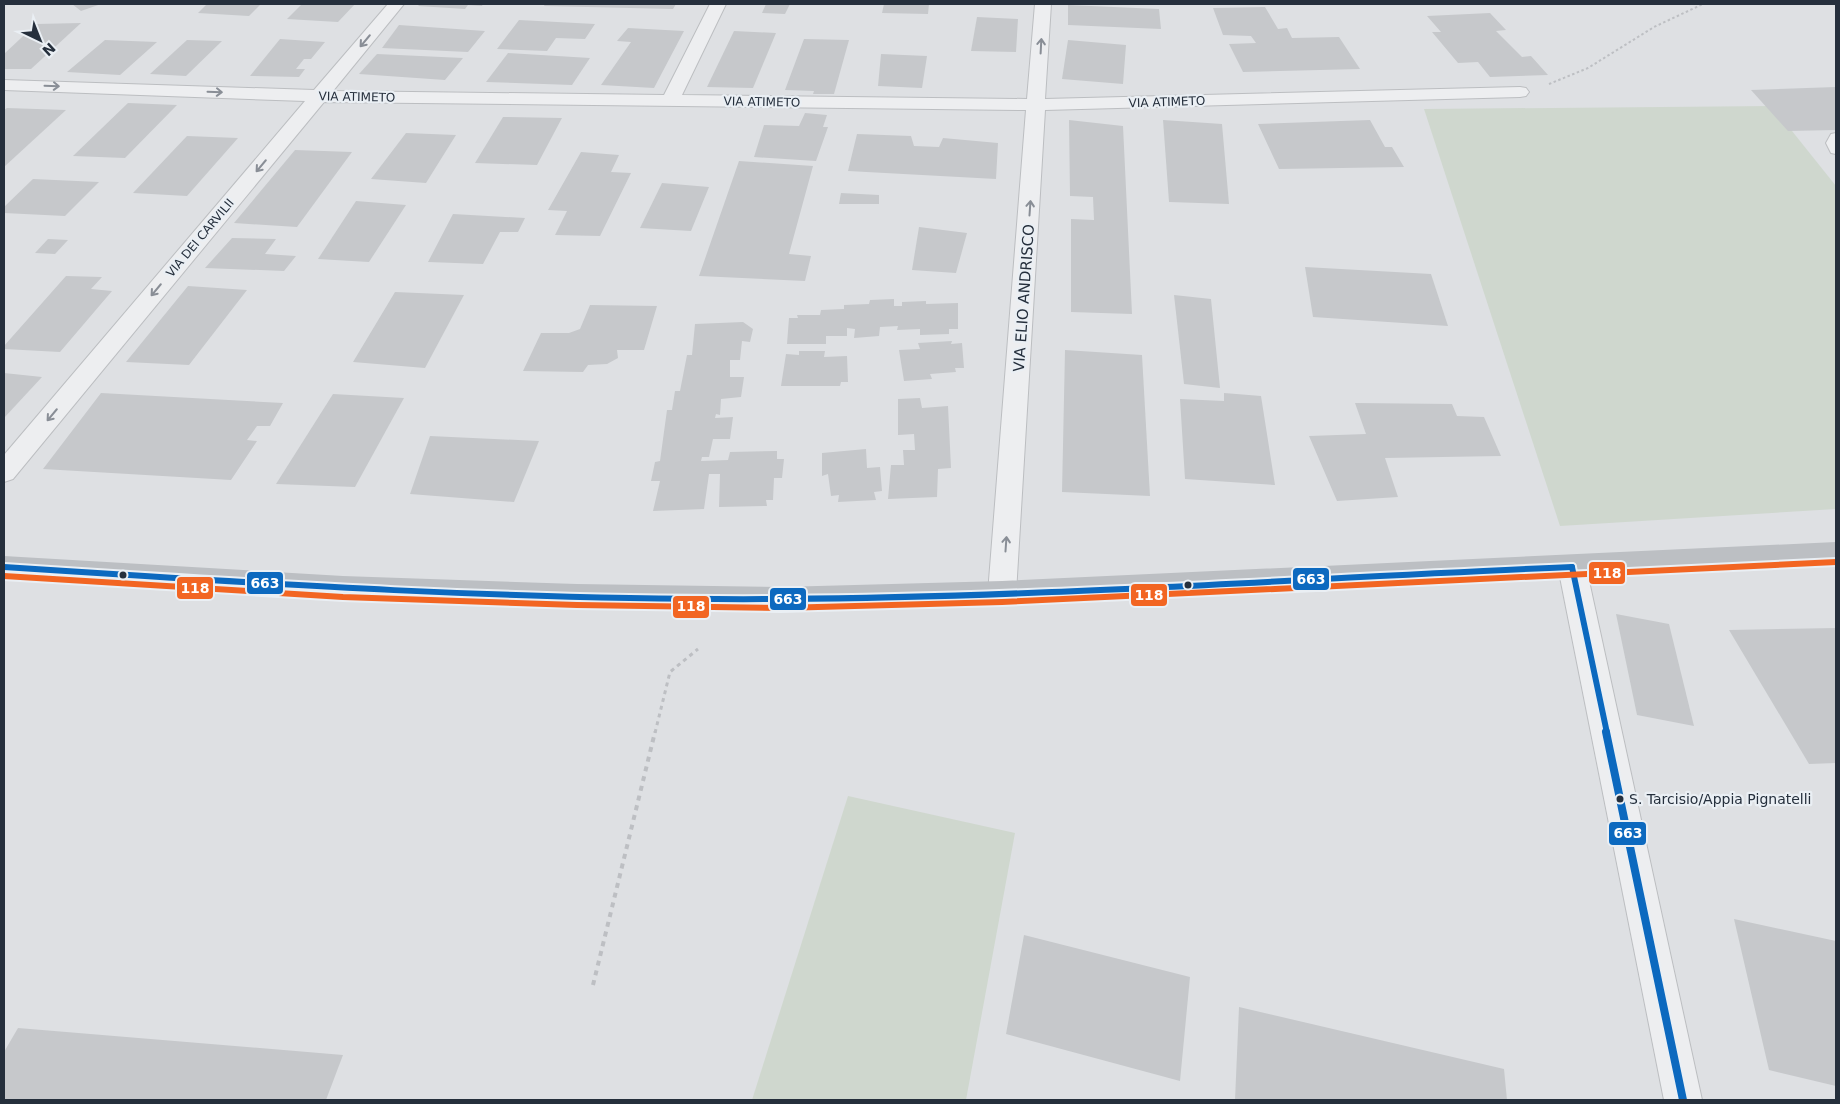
<svg xmlns="http://www.w3.org/2000/svg" width="1840" height="1104" viewBox="0 0 1840 1104" font-family="'DejaVu Sans',sans-serif">
<style>
.green{fill:#cfd7ce}
.building{fill:#c6c8cb}
.lines{fill:none;stroke-linecap:round;stroke-linejoin:round}
.lane-casing{stroke:#bcbec1;stroke-width:2}
.street-casing{stroke:#bcbec1;stroke-width:2}
.path-far2{stroke:#bdbfc3;stroke-width:2;stroke-dasharray:2.5 2.5;stroke-linecap:butt}
.path-far1{stroke:#bdbfc3;stroke-width:3;stroke-dasharray:4 4;stroke-linecap:butt}
.path{stroke:#bdbfc3;stroke-width:4;stroke-dasharray:5 5;stroke-linecap:butt}
.lane{fill:#edeef0;fill-rule:evenodd}
.street{fill:#edeef0;fill-rule:evenodd}
.secondary{fill:#bcbfc3;fill-rule:evenodd}
.bus-1-far1-casing{stroke:#eaeff4;stroke-width:10}
.bus-1-casing{stroke:#eaeff4;stroke-width:12}
.bus-2-casing{stroke:#eaeff4;stroke-width:10}
.bus-1-far1{stroke:#0c69bf;stroke-width:6}
.bus-1{stroke:#0c69bf;stroke-width:8}
.bus-2{stroke:#f26522;stroke-width:6}
.oneway{stroke:#898e96}
.bus-dot{fill:#252f3c;stroke:#eaeff4;stroke-width:2}
.labels{text-anchor:middle;dominant-baseline:central;stroke-width:4.5;stroke-linejoin:round;paint-order:stroke}
.far-street-label{font-size:12px;fill:#252f3c;stroke:#eaeff4}
.bus-label{font-size:14px;fill:#252f3c;stroke:#eaeff4;text-anchor:start}
.street-label{font-size:15px;fill:#252f3c;stroke:#eaeff4}
.line-badge{stroke:#eaeff4;stroke-width:2}
.badge-label{font-size:14px;text-anchor:middle;font-weight:bold;fill:#fff}
</style>
<rect width="100%" height="100%" fill="#dee0e3"/>
<g class="green">
<polygon points="1772,106 1836,186 1836,509 1560,526 1424,109"/>
<polygon points="848,796 1015,833 966,1100 752,1100"/>
</g>
<g class="building">
<polygon points="72,4 101,4 81,11"/>
<polygon points="207,4 261,4 249,16 198,13"/>
<polygon points="302,4 355,4 338,22 287,19"/>
<polygon points="420,4 483,4 482,6 468,5 465,9 418,6"/>
<polygon points="545,4 676,4 673,9 544,6"/>
<polygon points="766,4 790,4 785,14 762,13"/>
<polygon points="884,4 929,4 928,14 882,13"/>
<polygon points="1068,5 1159,9 1161,29 1068,25"/>
<polygon points="1265,7 1278,29 1287,28 1292,38 1339,37 1360,69 1243,72 1229,44 1256,43 1251,36 1223,35 1213,8"/>
<polygon points="1490,13 1506,30 1496,31 1522,57 1531,56 1548,75 1490,77 1478,62 1458,63 1432,32 1441,32 1427,16"/>
<polygon points="977,17 1018,19 1016,52 971,51"/>
<polygon points="519,20 595,24 585,39 556,38 547,51 497,49"/>
<polygon points="81,23 31,69 4,69 4,54 36,24"/>
<polygon points="399,25 485,31 468,52 382,48"/>
<polygon points="628,28 684,31 654,88 601,85 631,42 617,41"/>
<polygon points="734,31 776,33 753,88 707,87"/>
<polygon points="280,39 325,42 311,59 304,59 296,69 305,69 299,77 250,76"/>
<polygon points="804,39 849,40 834,94 813,94 814,91 785,90"/>
<polygon points="105,40 157,42 120,75 67,72"/>
<polygon points="187,40 222,41 186,76 150,74"/>
<polygon points="1068,40 1126,45 1123,84 1062,79"/>
<polygon points="508,53 590,58 572,85 486,82"/>
<polygon points="377,54 463,58 445,80 359,74"/>
<polygon points="881,54 927,56 922,88 878,86"/>
<polygon points="1836,87 1836,130 1788,131 1751,90"/>
<polygon points="128,103 177,105 125,158 73,156"/>
<polygon points="7,108 66,110 4,167 4,110"/>
<polygon points="805,113 827,115 823,127 828,127 816,161 754,157 764,125 799,126"/>
<polygon points="503,117 562,118 537,165 475,163"/>
<polygon points="1069,120 1123,126 1132,314 1071,312 1071,219 1094,220 1093,197 1070,196"/>
<polygon points="1163,120 1222,124 1229,204 1169,202"/>
<polygon points="1370,120 1385,147 1392,147 1404,167 1279,169 1258,124"/>
<polygon points="406,133 456,135 426,183 371,179"/>
<polygon points="857,134 911,136 914,146 939,147 943,138 998,143 996,179 848,171"/>
<polygon points="187,136 238,138 187,196 133,193"/>
<polygon points="295,150 352,152 297,227 234,223"/>
<polygon points="581,152 619,155 611,172 631,173 600,236 555,235 567,211 548,210"/>
<polygon points="739,161 813,166 789,254 811,256 805,281 699,276"/>
<polygon points="33,179 99,182 65,216 4,213 4,207"/>
<polygon points="662,183 709,187 691,231 640,228"/>
<polygon points="841,193 879,195 879,204 839,204"/>
<polygon points="356,201 406,205 369,262 318,259"/>
<polygon points="453,214 525,218 518,232 500,232 483,264 428,262"/>
<polygon points="919,227 967,233 956,273 912,270"/>
<polygon points="232,238 276,239 265,254 296,256 284,271 205,268"/>
<polygon points="48,239 68,240 55,254 35,253"/>
<polygon points="1305,267 1431,274 1448,326 1313,317"/>
<polygon points="66,276 102,277 91,289 112,291 60,352 4,349 4,346"/>
<polygon points="188,286 247,290 189,365 126,362"/>
<polygon points="395,292 464,295 425,368 353,362"/>
<polygon points="1174,295 1211,299 1220,388 1184,384"/>
<polygon points="894,299 894,306 902,306 902,302 926,301 926,304 958,303 958,329 949,329 949,334 920,335 920,329 897,330 898,326 880,327 879,336 854,338 855,329 847,328 847,336 826,336 826,344 787,344 789,318 798,318 797,315 820,315 821,310 844,309 844,305 869,304 870,300"/>
<polygon points="590,305 657,306 644,350 617,350 618,358 607,364 588,365 583,372 523,371 541,333 569,333 580,329"/>
<polygon points="743,322 753,329 750,342 742,341 740,360 730,360 730,377 744,377 741,397 721,399 720,415 716,414 715,418 733,417 730,439 713,439 709,457 702,457 701,461 728,460 730,452 777,451 777,459 784,459 782,478 774,478 773,500 766,500 767,506 719,507 720,474 709,474 704,509 653,511 660,481 651,481 655,462 660,461 667,410 672,410 675,391 680,391 687,355 692,355 695,324"/>
<polygon points="952,341 951,344 962,343 964,368 955,368 956,372 930,374 932,379 904,381 899,350 920,349 918,343"/>
<polygon points="1065,350 1142,355 1150,496 1062,492"/>
<polygon points="799,351 825,351 824,357 847,356 848,382 841,382 840,386 781,386 786,354 799,355"/>
<polygon points="4,373 42,377 4,418"/>
<polygon points="101,393 283,403 270,426 257,426 247,440 257,441 231,480 43,469"/>
<polygon points="1224,393 1261,396 1275,485 1185,479 1180,399 1224,401"/>
<polygon points="333,394 404,398 355,487 276,484"/>
<polygon points="920,398 922,408 948,406 951,468 938,469 937,497 888,499 891,465 904,465 903,450 915,450 914,434 898,435 898,399"/>
<polygon points="1355,403 1452,404 1457,416 1484,417 1501,456 1385,458 1398,497 1337,501 1309,436 1366,434"/>
<polygon points="430,436 539,441 514,502 410,494"/>
<polygon points="866,449 867,468 880,467 882,491 874,492 876,500 838,502 839,495 831,496 828,474 822,476 822,453"/>
<polygon points="1616,614 1669,624 1694,726 1637,715"/>
<polygon points="1836,628 1836,763 1809,764 1729,630"/>
<polygon points="1734,919 1836,941 1836,1086 1769,1070"/>
<polygon points="1024,935 1190,977 1180,1081 1006,1034"/>
<polygon points="1239,1007 1504,1069 1507,1100 1235,1100"/>
<polygon points="18,1028 343,1055 326,1100 4,1100 4,1052"/>
</g>
<g class="lines">
<defs>
<polygon id="lane" points="1836,133 1836,154 1831,153 1826,143 1831,134"/>
<g id="street">
<polygon points="388,4 404,4 333,91 664,95 710,4 726,4 682,95 1027,99 1035,4 1051,4 1045,99 1520,87 1526,88 1529,92 1526,96 1520,97 1045,110 1016,593 1012,601 1002,605 992,601 988,593 1026,110 324,102 13,479 4,482 4,455 305,101 4,90 4,80 314,90"/>
<polygon points="1572,556 1582,559 1586,567 1702,1100 1664,1100 1558,567 1562,559"/>
</g>
</defs>
<use href="#lane" class="lane-casing"/>
<use href="#street" class="street-casing"/>
<polyline class="path-far2" points="1549,84 1588,68 1654,27 1703,4"/>
<polyline class="path-far1" points="655,733 670,672 698,649"/>
<polyline class="path" points="593,985 655,732"/>
<use href="#lane" class="lane"/>
<use href="#street" class="street"/>
<polygon class="secondary" points="1836,542 1836,564 1002,605 781,611 577,608 343,600 4,578 4,556 343,576 577,584 781,587 1002,581"/>
<defs>
<g id="bus-1-far1">
<path d="M4,567C264,584 524,601 784,599C1047,597 1309,578 1572,567"/>
<polyline points="1572,567 1607,733"/>
</g>
<polyline id="bus-1" points="1606,732 1683,1100"/>
<polyline id="bus-2" points="4,576 343,597 577,605 781,608 1002,602 1836,562"/>
</defs>
<use href="#bus-1-far1" class="bus-1-far1-casing"/>
<use href="#bus-1" class="bus-1-casing"/>
<use href="#bus-2" class="bus-2-casing"/>
<use href="#bus-1-far1" class="bus-1-far1"/>
<use href="#bus-1" class="bus-1"/>
<use href="#bus-2" class="bus-2"/>
</g>
<defs><path id="oneway-shaft" d="M-6 0H5M1.5-3L5.5 0L1.5 3" fill="none" stroke-width="1.6" stroke-linecap="round" stroke-linejoin="round" transform="scale(1.25)"/></defs>
<g class="oneway">
<use href="#oneway-shaft" transform="translate(365 41) rotate(130)"/>
<use href="#oneway-shaft" transform="translate(1041 46) rotate(-87)"/>
<use href="#oneway-shaft" transform="translate(52 86) rotate(2)"/>
<use href="#oneway-shaft" transform="translate(215 92) rotate(2)"/>
<use href="#oneway-shaft" transform="translate(261 166) rotate(130)"/>
<use href="#oneway-shaft" transform="translate(1030 208) rotate(-86)"/>
<use href="#oneway-shaft" transform="translate(156 290) rotate(130)"/>
<use href="#oneway-shaft" transform="translate(52 415) rotate(130)"/>
<use href="#oneway-shaft" transform="translate(1006 544) rotate(-86)"/>
</g>
<g class="bus-dot">
<circle cx="123" cy="575" r="4.5"/>
<circle cx="1188" cy="585" r="4.5"/>
<circle cx="1620" cy="799" r="4.5"/>
</g>
<g class="labels">
<g class="far-street-label">
<text transform="translate(357 97) rotate(1)">VIA ATIMETO</text>
<text transform="translate(762 102) rotate(1)">VIA ATIMETO</text>
<text transform="translate(1167 102) rotate(-2)">VIA ATIMETO</text>
<text transform="translate(200 238) rotate(-50)">VIA DEI CARVILII</text>
</g>
<g class="bus-label">
<text x="1629" y="799">S. Tarcisio/Appia Pignatelli</text>
</g>
<g class="street-label">
<text transform="translate(1024 298) rotate(-86)">VIA ELIO ANDRISCO</text>
</g>
</g>
<g class="line-badge">
<rect x="1588" y="561" width="38" height="24" rx="5" fill="#f26522"/>
<rect x="1292" y="567" width="38" height="24" rx="5" fill="#0c69bf"/>
<rect x="246" y="571" width="38" height="24" rx="5" fill="#0c69bf"/>
<rect x="176" y="576" width="38" height="24" rx="5" fill="#f26522"/>
<rect x="1130" y="583" width="38" height="24" rx="5" fill="#f26522"/>
<rect x="769" y="587" width="38" height="24" rx="5" fill="#0c69bf"/>
<rect x="672" y="595" width="38" height="24" rx="5" fill="#f26522"/>
<rect x="1608" y="821" width="39" height="25" rx="5" fill="#0c69bf"/>
</g>
<g class="badge-label">
<text x="1607" y="578">118</text>
<text x="1311" y="584">663</text>
<text x="265" y="588">663</text>
<text x="195" y="593">118</text>
<text x="1149" y="600">118</text>
<text x="788" y="604">663</text>
<text x="691" y="611">118</text>
<text x="1628" y="838">663</text>
</g>
<rect width="1840" height="1104" fill="none" stroke="#252f3c" stroke-width="10"/>
<g transform="translate(40 40) rotate(137)" stroke="#eaeff4" stroke-width="4" paint-order="stroke">
<path d="M0-4L9 19L0 12L-9 19Z" fill="#252f3c"/>
<text y="-8" font-size="14" font-weight="bold" text-anchor="middle" fill="#252f3c">N</text>
</g>
</svg>
